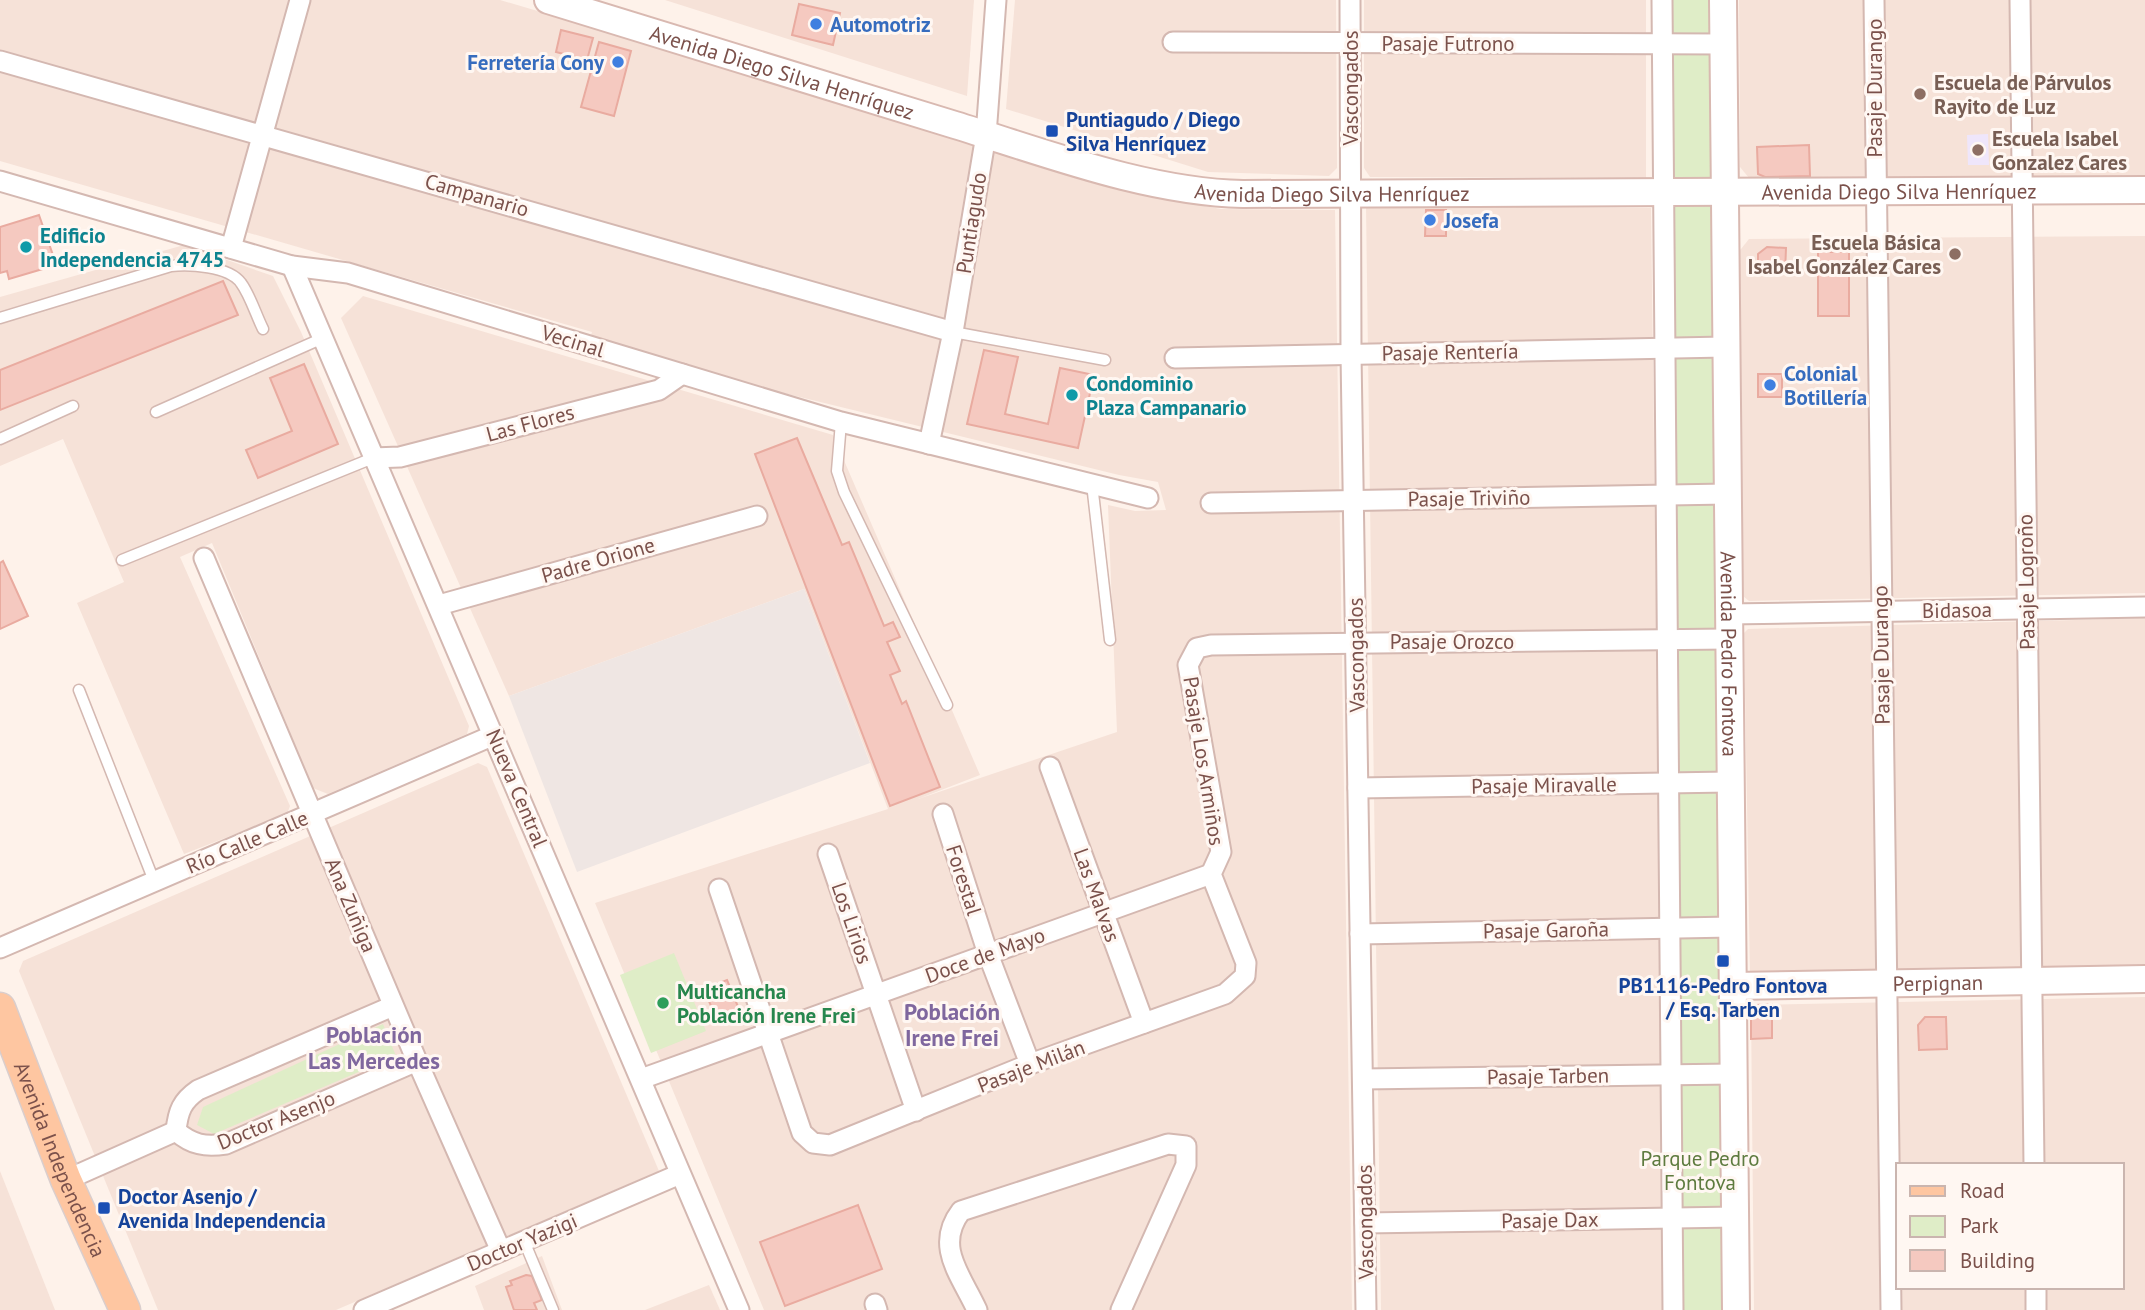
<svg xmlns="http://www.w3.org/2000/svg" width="2145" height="1310" viewBox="0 0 2145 1310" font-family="'PT Sans',sans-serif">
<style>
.residential{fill:#f6e2d8;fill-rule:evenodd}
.industrial{fill:#efe6e3}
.education{fill:#efe6fb}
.green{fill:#dfedc7}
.building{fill:#f5c9c0;stroke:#e9aba0;stroke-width:2}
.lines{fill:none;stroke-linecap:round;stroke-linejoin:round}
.lane-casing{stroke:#d4b8b1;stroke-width:13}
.street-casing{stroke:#d4b8b1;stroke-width:23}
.secondary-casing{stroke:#d9b9b1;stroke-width:30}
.primary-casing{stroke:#dacecd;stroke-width:33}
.lane{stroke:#fff;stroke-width:10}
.street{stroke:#fff;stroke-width:19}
.secondary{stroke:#fff;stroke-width:26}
.primary{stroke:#fec6a1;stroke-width:30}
.shop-dot{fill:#3f7fe0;stroke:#fff7f2;stroke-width:2.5}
.education-dot{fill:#8d6e63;stroke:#fff7f2;stroke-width:2.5}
.transit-dot{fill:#1a4fb4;stroke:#fff7f2;stroke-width:2.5}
.culture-dot{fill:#0f9aa8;stroke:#fff7f2;stroke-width:2.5}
.leisure-dot{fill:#2e9e5b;stroke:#fff7f2;stroke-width:2.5}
.labels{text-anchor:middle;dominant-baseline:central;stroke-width:6;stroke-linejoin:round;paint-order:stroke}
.shop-label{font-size:21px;font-weight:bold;fill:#366cbe;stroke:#fff7f2;text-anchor:start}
.street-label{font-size:21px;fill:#7b514b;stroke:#fff7f2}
.education-label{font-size:21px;font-weight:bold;fill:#785e54;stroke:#fff7f2;text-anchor:start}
.transit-label{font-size:21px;font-weight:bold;fill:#164399;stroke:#fff7f2;text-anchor:start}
.culture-label{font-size:21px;font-weight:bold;fill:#0d838f;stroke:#fff7f2;text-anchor:start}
.leisure-label{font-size:21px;font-weight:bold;fill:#27864d;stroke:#fff7f2;text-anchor:start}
.park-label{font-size:21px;fill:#5e7b3f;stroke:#fff7f2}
.neighbourhood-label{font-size:23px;font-weight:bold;fill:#7f679e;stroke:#fff7f2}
</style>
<rect width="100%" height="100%" fill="#fef2ea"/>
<g class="residential">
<polygon points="0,0 500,0 1183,202 1221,209 1335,210 1352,1310 764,1310 595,903 888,809 804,589 509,696 341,318 363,296 833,435 980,775 918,799 1117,732 1108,505 1135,511 1166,510 1158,482 1119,475 767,389 590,339 592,332 0,161"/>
<polygon points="665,0 974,0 967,96"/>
<polygon points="1015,0 1336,0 1337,168 1329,176 1208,172 1006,109"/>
<polygon points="1364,0 1646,0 1646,178 1370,177 1364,168"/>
<polygon points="1739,0 2145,0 2145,177 1749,178 1740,167"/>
<polygon points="1366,206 1651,208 1665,1310 1381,1310"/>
<polygon points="2145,236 2145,593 1749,601 1743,596 1737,254 1749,239"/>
<polygon points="184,245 273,276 301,332 469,726 467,734 328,794 313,788 212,543 180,557 290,806 287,814 184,854 77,603 124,582 63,439 0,466 0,297"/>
<polygon points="2145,618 2145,970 1750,975 1744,633 1748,629"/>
<polygon points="478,763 487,767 659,1171 336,1310 158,1310 19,971 23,961"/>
<path d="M2145,997V1310H1754L1751,1010L1756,1005ZM1898,1165H2122V1287H1898Z"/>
<polygon points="0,1171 55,1310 0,1310"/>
<polygon points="542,1256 562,1310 484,1310 475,1286"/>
<polygon points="709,1285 720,1310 645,1310"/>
</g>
<polygon class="industrial" points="804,589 870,763 577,872 509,696"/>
<polygon class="education" points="1988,134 1989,165 1968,165 1967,135"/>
<g class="green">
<polygon points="1666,0 1714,0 1726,1310 1676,1310"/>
<polygon points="674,953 706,1031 651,1053 620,975"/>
<polygon points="383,1024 396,1056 214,1134 197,1125 203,1107"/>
</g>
<g class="building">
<polygon points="799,4 840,13 833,45 792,35"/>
<polygon points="561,30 593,38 587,60 556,52"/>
<polygon points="599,42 631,51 614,116 581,107"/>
<polygon points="1809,145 1810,176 1765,177 1758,174 1757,147"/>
<polygon points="1426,210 1446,210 1446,236 1425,236"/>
<polygon points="39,215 54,258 44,261 46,268 9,279 7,271 0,273 0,227"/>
<polygon points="1767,247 1786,248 1785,273 1758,272 1758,254"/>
<rect x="1818" y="252" width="31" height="64"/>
<polygon points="223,281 238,315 0,410 0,370"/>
<polygon points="984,350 1018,357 1005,414 1048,424 1060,368 1094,375 1078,448 967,424"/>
<polygon points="304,364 338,444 258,478 246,450 292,431 270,378"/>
<rect x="1758" y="374" width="24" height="23"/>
<polygon points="797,438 842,545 849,542 884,626 893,622 900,637 887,642 900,671 890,675 902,704 906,701 940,787 890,806 755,454"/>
<polygon points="3,561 28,616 0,629 0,563"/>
<polygon points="727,980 741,1014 718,1023 704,989"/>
<polygon points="1772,1004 1772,1038 1751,1039 1751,1010 1756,1005"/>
<polygon points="1925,1017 1946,1017 1947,1049 1919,1050 1918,1025"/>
<polygon points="858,1205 882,1269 785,1306 760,1242"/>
<polygon points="526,1275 532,1276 542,1300 534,1303 537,1310 514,1310 506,1287 512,1285 510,1281"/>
</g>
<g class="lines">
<defs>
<g id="lane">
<path d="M0,318L171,266C189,264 229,266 241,283C250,295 256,315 263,329"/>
<polyline points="953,332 1105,360"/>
<polyline points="156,412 323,338"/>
<polyline points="841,422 837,471 844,492 947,705"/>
<polyline points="0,439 73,406"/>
<polyline points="1092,484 1110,640"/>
<polyline points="122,560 373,458"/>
<polyline points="79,690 154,881"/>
<polyline points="524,1241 553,1310"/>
</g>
<g id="street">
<polyline points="1350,0 1351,354 1366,1310"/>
<polyline points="1662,0 1673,1310"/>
<polyline points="1874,0 1891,1310"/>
<polyline points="2020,0 2034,1165"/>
<polyline points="1173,42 1723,44"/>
<polyline points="0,61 953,332"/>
<polyline points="0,181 292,266 348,273 841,422 1148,498"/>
<polyline points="231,248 300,0"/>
<polyline points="292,266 739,1310"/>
<polyline points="1175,358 1725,347"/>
<polyline points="929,444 953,332 986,135 996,0"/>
<polyline points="373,458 400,457 659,390 682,374"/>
<polyline points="1211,503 1727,494"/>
<polyline points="204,558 417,1061 501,1251"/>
<polyline points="439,605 757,516"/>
<polyline points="1728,614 2145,607"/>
<polyline points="1050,767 1144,1023"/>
<polyline points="1358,788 1729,782"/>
<polyline points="943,814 988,954 1030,1064"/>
<polyline points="828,854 916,1111"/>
<polyline points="719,889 802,1133 813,1143 830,1145 1030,1064 1225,994 1245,976 1246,963 1211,874 1221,852 1188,665 1197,648 1211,645 1728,639"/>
<polyline points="1360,934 1731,927"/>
<polyline points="0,948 494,735"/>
<path d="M393,1006L198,1090C182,1101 178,1111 176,1131C192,1145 205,1147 226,1144L417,1061"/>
<polyline points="641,1079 1211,874"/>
<polyline points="1363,1079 1733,1074"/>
<polyline points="66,1180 176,1131"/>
<polyline points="1365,1223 1735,1217"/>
<polyline points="2036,1287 2036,1310"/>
<polyline points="875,1304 877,1310"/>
<polyline points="364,1310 680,1174"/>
<path d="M977,1310C961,1275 934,1246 961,1211L1168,1144L1186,1146V1165L1121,1310"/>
</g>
<g id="secondary">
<path id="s1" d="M548,0C683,42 819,83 955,125C1046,153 1147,192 1243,194L2145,190"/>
<path id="s2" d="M1723,0L1736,1310"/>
<path id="s3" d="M1732,986L2145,979"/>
</g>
<g id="primary">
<path id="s4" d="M0,1008L66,1180L125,1310"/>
</g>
</defs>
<use href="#lane" class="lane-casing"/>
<use href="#street" class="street-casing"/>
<use href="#secondary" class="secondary-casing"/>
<use href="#primary" class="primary-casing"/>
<use href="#lane" class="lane"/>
<use href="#street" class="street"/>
<use href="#secondary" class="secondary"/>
<use href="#primary" class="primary"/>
</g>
<g class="shop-dot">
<circle cx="816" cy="24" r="7"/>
<circle cx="618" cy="62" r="7"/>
<circle cx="1430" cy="220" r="7"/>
<circle cx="1770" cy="385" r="7"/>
</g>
<g class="education-dot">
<circle cx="1920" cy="94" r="7"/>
<circle cx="1978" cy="150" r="7"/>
<circle cx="1955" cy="254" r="7"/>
</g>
<g class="transit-dot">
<rect x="1045" y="124" width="14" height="14" rx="3.5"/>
<rect x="1716" y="954" width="14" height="14" rx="3.5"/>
<rect x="97" y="1201" width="14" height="14" rx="3.5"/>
</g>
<g class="culture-dot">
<circle cx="26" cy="247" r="7"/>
<circle cx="1072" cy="395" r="7"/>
</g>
<circle class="leisure-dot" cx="663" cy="1003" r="7"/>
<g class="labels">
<g class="shop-label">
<text x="830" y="24">Automotriz</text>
<text x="604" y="62" text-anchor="end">Ferretería Cony</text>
<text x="1444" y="220">Josefa</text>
<text x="1784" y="373">Colonial<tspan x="1784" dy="24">Botillería</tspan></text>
</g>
<g class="street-label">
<text x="1448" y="43">Pasaje Futrono</text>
<text stroke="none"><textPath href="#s1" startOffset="245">Avenida Diego Silva Henríquez</textPath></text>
<text transform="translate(1350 88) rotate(-90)">Vascongados</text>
<text transform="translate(1874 88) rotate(-90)">Pasaje Durango</text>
<text stroke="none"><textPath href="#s1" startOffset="812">Avenida Diego Silva Henríquez</textPath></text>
<text stroke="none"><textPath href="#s1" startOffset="1379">Avenida Diego Silva Henríquez</textPath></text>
<text transform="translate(477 195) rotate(16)">Campanario</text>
<text transform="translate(971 223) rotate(-81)">Puntiagudo</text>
<text transform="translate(573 341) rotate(17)">Vecinal</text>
<text transform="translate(1450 352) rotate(-1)">Pasaje Rentería</text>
<text transform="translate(530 423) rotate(-15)">Las Flores</text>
<text transform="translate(1469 498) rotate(-1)">Pasaje Triviño</text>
<text transform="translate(598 560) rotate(-16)">Padre Orione</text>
<text transform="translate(2026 582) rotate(-91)">Pasaje Logroño</text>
<text transform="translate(1957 610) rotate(-1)">Bidasoa</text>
<text x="1452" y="641">Pasaje Orozco</text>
<text transform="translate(1356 655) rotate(-91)">Vascongados</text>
<text stroke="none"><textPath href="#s2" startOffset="654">Avenida Pedro Fontova</textPath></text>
<text transform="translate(1881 655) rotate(-91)">Pasaje Durango</text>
<text transform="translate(1204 761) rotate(81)">Pasaje Los Armiños</text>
<text transform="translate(1544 785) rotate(-1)">Pasaje Miravalle</text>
<text transform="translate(517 788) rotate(67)">Nueva Central</text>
<text transform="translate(247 842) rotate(-23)">Río Calle Calle</text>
<text transform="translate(964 880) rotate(72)">Forestal</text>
<text transform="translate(1097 895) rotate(70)">Las Malvas</text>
<text transform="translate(351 905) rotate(67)">Ana Zuñiga</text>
<text transform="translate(852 923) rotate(71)">Los Lirios</text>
<text transform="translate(1546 930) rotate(-1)">Pasaje Garoña</text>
<text transform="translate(985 955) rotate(-20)">Doce de Mayo</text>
<text stroke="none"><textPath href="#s3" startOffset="206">Perpignan</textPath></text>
<text transform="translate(1031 1066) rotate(-21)">Pasaje Milán</text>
<text transform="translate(1548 1076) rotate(-1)">Pasaje Tarben</text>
<text transform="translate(276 1120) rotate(-22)">Doctor Asenjo</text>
<text stroke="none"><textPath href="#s4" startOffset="163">Avenida Independencia</textPath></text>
<text transform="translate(1550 1220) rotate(-1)">Pasaje Dax</text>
<text transform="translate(1365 1222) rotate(-91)">Vascongados</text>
<text transform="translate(522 1242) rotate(-23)">Doctor Yazigi</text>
</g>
<g class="education-label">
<text x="1934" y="82">Escuela de Párvulos<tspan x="1934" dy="24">Rayito de Luz</tspan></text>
<text x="1992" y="138">Escuela Isabel<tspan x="1992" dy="24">Gonzalez Cares</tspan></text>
<text x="1941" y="242" text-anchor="end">Escuela Básica<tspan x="1941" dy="24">Isabel González Cares</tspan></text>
</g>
<g class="transit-label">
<text x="1066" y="119">Puntiagudo / Diego<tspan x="1066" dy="24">Silva Henríquez</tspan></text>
<text x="1723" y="985" text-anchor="middle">PB1116-Pedro Fontova<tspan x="1723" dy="24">/ Esq. Tarben</tspan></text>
<text x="118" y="1196">Doctor Asenjo /<tspan x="118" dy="24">Avenida Independencia</tspan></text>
</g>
<g class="culture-label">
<text x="40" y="235">Edificio<tspan x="40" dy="24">Independencia 4745</tspan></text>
<text x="1086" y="383">Condominio<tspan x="1086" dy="24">Plaza Campanario</tspan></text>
</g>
<g class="leisure-label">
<text x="677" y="991">Multicancha<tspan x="677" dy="24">Población Irene Frei</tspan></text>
</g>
<g class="park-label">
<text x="1700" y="1158">Parque Pedro<tspan x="1700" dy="24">Fontova</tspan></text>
</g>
<g class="neighbourhood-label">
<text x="952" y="1011">Población<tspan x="952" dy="26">Irene Frei</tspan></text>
<text x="374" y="1034">Población<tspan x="374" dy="26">Las Mercedes</tspan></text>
</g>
</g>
<rect x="1896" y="1163" width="228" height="126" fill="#fff7f2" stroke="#cab5af" stroke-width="2"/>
<rect x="1910" y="1186" width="35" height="10" fill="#fec6a1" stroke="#cab5af" stroke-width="2"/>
<text x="1960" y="1198" font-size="21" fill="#7b514b">Road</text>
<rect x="1910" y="1216" width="35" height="21" fill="#dfedc7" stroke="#cab5af" stroke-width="2"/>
<text x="1960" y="1233" font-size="21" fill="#7b514b">Park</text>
<rect x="1910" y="1250" width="35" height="21" fill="#f5c9c0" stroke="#cab5af" stroke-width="2"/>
<text x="1960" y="1268" font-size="21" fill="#7b514b">Building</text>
</svg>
